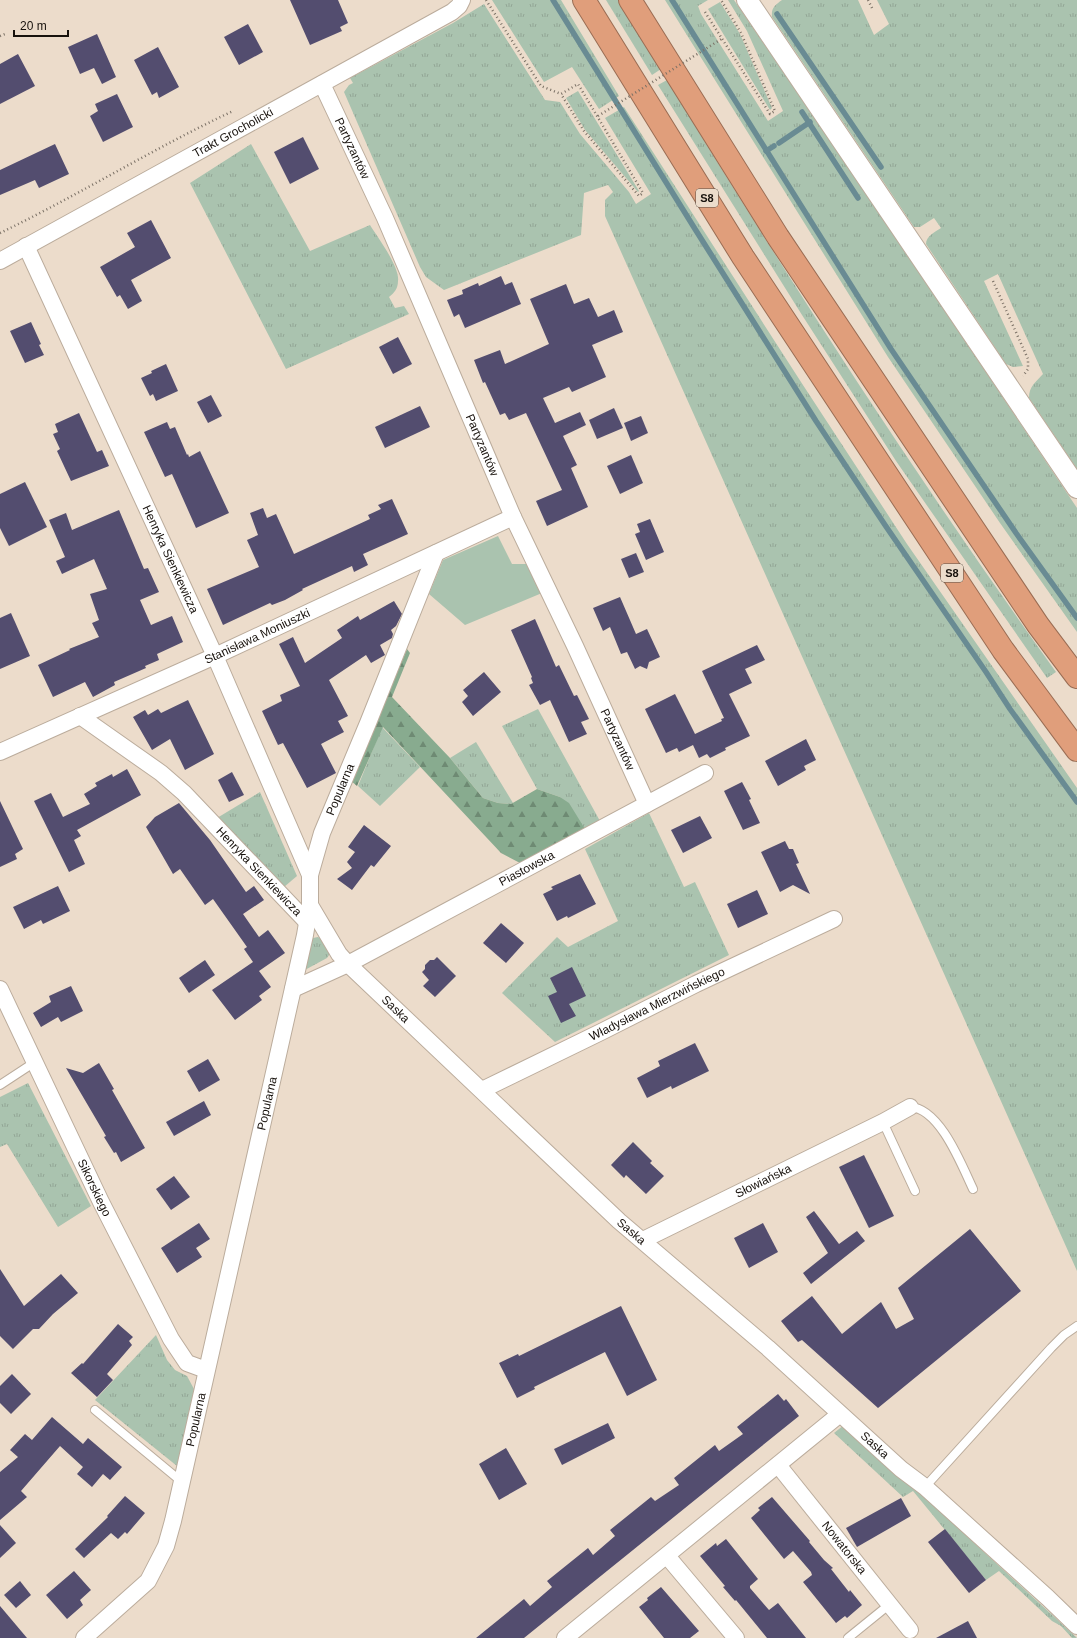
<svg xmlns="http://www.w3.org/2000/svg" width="1077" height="1638" viewBox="0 0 1077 1638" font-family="Arial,sans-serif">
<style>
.grass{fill:url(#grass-tufts)}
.forest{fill:url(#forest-firs)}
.green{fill:#aac3af}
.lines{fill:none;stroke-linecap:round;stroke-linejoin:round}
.stream{stroke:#698b93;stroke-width:5.5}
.building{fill:#534d6f}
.service-casing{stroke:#bbac9c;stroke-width:10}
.minor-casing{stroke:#bbac9c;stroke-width:18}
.tertiary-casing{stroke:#bbac9c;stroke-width:22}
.motorway-casing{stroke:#9a6d54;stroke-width:24}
.path{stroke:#7b7166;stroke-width:2.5;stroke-dasharray:1 3;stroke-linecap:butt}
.service{stroke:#fff;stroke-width:8}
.minor{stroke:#fff;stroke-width:16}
.tertiary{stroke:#fff;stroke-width:20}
.motorway{stroke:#e09e7b;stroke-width:22}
.path-bridge{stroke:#7b7166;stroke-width:2.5;stroke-dasharray:1 3;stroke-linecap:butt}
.labels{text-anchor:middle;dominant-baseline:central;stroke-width:4;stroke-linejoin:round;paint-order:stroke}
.shield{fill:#ecdccb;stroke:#584f46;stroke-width:1}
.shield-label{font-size:11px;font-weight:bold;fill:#18120d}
.street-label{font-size:12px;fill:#18120d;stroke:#ecdccb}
</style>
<defs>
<pattern id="grass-tufts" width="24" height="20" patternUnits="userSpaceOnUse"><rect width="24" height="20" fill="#aac3af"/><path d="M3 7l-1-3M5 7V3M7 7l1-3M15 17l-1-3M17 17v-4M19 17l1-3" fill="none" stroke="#92a695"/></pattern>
<pattern id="forest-firs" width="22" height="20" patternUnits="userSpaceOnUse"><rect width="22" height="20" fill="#88ab8f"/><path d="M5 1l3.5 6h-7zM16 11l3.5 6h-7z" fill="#6e8a73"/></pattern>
</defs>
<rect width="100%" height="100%" fill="#ecdccb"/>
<g class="grass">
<polygon points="492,0 561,0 619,96 599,109 572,67 544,82"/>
<polygon points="606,0 618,0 661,69 652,75"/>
<polygon points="665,0 708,0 698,6 701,14 768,121 783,111 747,31 728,0 734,0 858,181 1077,508 1077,632 1000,523 888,357"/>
<path d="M782,0H858L874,35L889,24L877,0H1077V469L1029,398C1029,386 1036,382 1043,374L998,274L984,281L1023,366L1013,367L1006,364L926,244C926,236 935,232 941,228L934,218L920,227H914L772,17C771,8 775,5 782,0Z"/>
<polygon points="720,2 740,34 772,108 770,110 708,9"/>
<polygon points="484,4 545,100 560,102 580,134 629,192 636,204 651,194 605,118 624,107 801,382 907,544 1077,788 1077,1271 605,216 605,200 613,192 608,185 584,193 581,235 444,290 426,277 420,267 344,92 349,85 353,83 350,78 453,23"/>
<path d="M667,80C789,281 919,481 1056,672L1047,678L896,461L802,315L658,85Z"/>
<polygon points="578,91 639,191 638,192 585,130 566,98"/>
<path d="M251,144L310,251L370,225C378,238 400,267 398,281C398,289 394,293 389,297L395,308L404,306L409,314L286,369L190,183Z"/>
<polygon points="538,709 600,821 585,829 560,797 537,789 502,726"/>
<polygon points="382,727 420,767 380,806 358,786"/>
<polygon points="476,742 513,803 511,804 498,803 483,798 450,758"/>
<polygon points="260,792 297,876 284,887 217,818"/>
<polygon points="649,813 684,887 695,882 729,955 555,1042 502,993 557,937 568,947 618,921 585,849"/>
<path d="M318,937C325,941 333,951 327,958L303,971L313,938Z"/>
<polygon points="28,1083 91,1206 58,1227 7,1144 0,1147 0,1097"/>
<polygon points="156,1335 167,1360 175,1370 187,1376 194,1389 177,1466 95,1400"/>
<polygon points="844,1425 917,1490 1077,1638 1072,1638 1061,1626 1052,1621 999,1571 986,1580 913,1491 903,1497 834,1433"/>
</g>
<polygon class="forest" points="407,649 410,653 392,697 450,758 483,798 498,803 511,804 537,789 560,797 569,803 585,829 520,863 501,853 383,727 357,786 350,780 377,721"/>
<polygon class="green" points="498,536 512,564 529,564 542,593 465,625 429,594 443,560"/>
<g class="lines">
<g class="stream">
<polyline points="553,0 695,229 816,421 885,525 986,672 1010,709 1077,802"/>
<polyline points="672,0 891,349 1016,533 1077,618"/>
<polyline points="777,14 881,167"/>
<polyline points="802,112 858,198"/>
<polyline points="779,143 810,122"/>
<polyline points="766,151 774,146"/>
</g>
</g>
<g class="building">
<polygon points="290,0 338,0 348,23 340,27 342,31 310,45"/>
<polygon points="248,24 263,52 239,65 224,37"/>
<polygon points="97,34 116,77 102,84 94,68 80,74 68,47"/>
<polygon points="158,47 179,87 159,98 157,92 152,95 134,60"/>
<polygon points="18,54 35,86 0,104 0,64"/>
<polygon points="117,94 133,127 103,142 90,116 98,111 95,104"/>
<polygon points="303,137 319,169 290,184 274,152"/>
<polygon points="55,144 69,174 39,188 35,180 0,195 0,170"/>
<polygon points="151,220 171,258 131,280 142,301 128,309 120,295 117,297 100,267 135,247 127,233"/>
<polygon points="501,276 505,285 512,282 521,304 465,328 459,314 454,317 447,300 463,294 462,290 478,283 479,286"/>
<polygon points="566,284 574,304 589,298 598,317 614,310 623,332 592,345 606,377 572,392 569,387 543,398 555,423 580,412 586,425 563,436 577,465 571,468 588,507 547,526 536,501 562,490 526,413 509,420 505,413 500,415 485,382 483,383 474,360 500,350 505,364 549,344 530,299"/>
<polygon points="31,322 41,344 39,345 44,355 25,363 10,331"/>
<polygon points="398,337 412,364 393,374 379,347"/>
<polygon points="166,364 178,391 156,401 153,394 150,396 141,378 152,373 151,371"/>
<polygon points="211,395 222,416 208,423 197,402"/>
<polygon points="420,406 430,427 385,448 375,427"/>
<polygon points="614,408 623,428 597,439 589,420"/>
<polygon points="79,413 97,452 102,450 109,466 71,481 57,451 60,449 53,434 58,432 55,424"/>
<polygon points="641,416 648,433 631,441 624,423"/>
<polygon points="167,422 170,429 175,427 187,455 188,454 189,457 200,451 229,513 196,528 172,474 165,477 144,432"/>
<polygon points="631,455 643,483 620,494 607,466"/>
<polygon points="25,482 47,527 9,546 0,528 0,494"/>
<polygon points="392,499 408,534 363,554 368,565 354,572 352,566 302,589 303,590 285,600 272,605 270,603 223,625 207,589 259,567 247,540 258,535 250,513 263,508 267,518 276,514 294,554 370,519 368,515 381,509 378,505"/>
<polygon points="119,510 144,569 148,568 159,592 140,600 151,625 172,616 183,642 157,654 159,660 145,666 146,668 114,682 115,685 93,697 85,682 53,697 38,665 70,650 69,649 99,637 92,623 99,620 90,594 107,589 94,559 62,574 56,561 65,557 49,520 66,513 72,530"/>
<polygon points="650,519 664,552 646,560 635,534 640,532 637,524"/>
<polygon points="636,553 644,572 629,578 621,559"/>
<polygon points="620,597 636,634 647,629 660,657 649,662 647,669 640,666 635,669 627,652 621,654 610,627 603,631 593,608"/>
<polygon points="394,601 402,614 396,626 391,630 393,634 392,638 380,645 385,655 371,663 366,655 329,680 348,716 338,721 344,732 321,744 336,773 307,788 283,743 278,745 262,711 282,701 280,695 300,686 279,644 293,637 305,663 342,638 337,630 358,616 360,620"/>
<polygon points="11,613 30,656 0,669 0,618"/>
<polygon points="535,619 556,667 559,665 574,696 577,695 589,719 581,722 587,734 569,742 550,700 540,705 529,685 533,683 531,678 532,677 511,630"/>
<polygon points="757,645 765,660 745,669 752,683 729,694 750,736 725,748 726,750 710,758 707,754 699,758 693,745 679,752 677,748 666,753 645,709 675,694 695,734 722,721 721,719 724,718 702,671"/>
<polygon points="484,672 501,692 473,716 462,702 468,696 463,690"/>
<polygon points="188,700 214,754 185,770 170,739 152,750 133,717 145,710 148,715 158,709 161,713"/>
<polygon points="806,739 816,760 804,766 806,770 778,786 765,761"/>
<polygon points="127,769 141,795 77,830 81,836 74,840 85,864 69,872 34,801 51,793 63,817 90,804 84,794 97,786 95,783 112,774 113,777"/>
<polygon points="232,772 244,795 229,802 218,780"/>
<polygon points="742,782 751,799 749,800 760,823 743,830 724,791"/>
<polygon points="0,801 23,849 15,854 17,859 0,867"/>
<polygon points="179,803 210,840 246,892 254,886 264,900 243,914 259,937 268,930 285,953 259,971 271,987 259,996 262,1000 235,1020 212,990 253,962 244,949 247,947 213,899 205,905 180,869 173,874 146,827 155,817"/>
<polygon points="700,816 712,838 683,853 671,830"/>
<polygon points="364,825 391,846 374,867 371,865 352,890 337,879 352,868 347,862 355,852 348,847"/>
<polygon points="785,841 789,849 793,849 799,863 796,864 810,894 793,885 780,892 761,852"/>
<polygon points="580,874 596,904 568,918 567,916 557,921 543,894 553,889 551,887"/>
<polygon points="58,886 70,911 43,924 41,920 24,929 13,907"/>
<polygon points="757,890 768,914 738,928 727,904"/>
<polygon points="501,923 524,943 506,963 483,943"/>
<polygon points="437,957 456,976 435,997 423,986 429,980 422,972 425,969 425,965 430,960 434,960"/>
<polygon points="205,960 215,975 189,993 179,978"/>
<polygon points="572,967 586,996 569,1004 576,1016 561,1023 548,996 557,992 550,978"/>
<polygon points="71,986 83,1011 61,1022 58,1017 41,1027 33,1013 51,1002 49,996"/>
<polygon points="695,1043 709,1071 672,1089 671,1086 647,1098 637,1078 660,1066 658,1061"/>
<polygon points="208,1059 220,1080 199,1092 187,1071"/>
<polygon points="99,1063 114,1089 112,1090 145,1148 121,1162 116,1152 114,1153 104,1137 106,1136 66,1068 83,1073"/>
<polygon points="204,1101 211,1115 174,1136 166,1122"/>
<polygon points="633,1142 652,1161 650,1163 664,1176 646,1194 626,1175 624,1178 611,1165"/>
<polygon points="864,1155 894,1216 869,1228 839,1167"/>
<polygon points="174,1176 190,1197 171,1210 156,1189"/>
<polygon points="814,1211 839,1244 857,1231 865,1241 811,1284 803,1273 828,1253 806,1217"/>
<polygon points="199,1223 210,1239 196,1248 202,1257 177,1273 161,1248"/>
<polygon points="763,1223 778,1252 749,1268 734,1238"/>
<polygon points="970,1229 1021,1291 878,1408 802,1340 798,1342 781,1321 812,1296 842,1334 881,1302 896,1329 914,1319 898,1288"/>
<polygon points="0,1269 24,1306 61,1274 78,1293 53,1314 39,1329 33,1329 13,1349 0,1336"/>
<polygon points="621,1306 657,1380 627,1396 605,1352 534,1387 535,1389 517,1398 499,1363 518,1354 519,1356"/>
<polygon points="118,1324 133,1337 129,1341 132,1345 107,1374 113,1380 97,1397 71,1373 82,1363 83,1364"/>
<polygon points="12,1374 31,1394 11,1414 0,1403 0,1386"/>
<polygon points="778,1394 784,1401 786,1399 799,1416 524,1638 476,1638 524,1599 530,1606 552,1587 547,1581 588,1548 593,1555 615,1536 610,1530 651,1497 655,1501 679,1485 674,1478 715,1445 719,1451 743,1434 737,1427"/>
<polygon points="52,1417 83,1444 88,1438 122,1467 110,1480 103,1474 92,1487 77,1474 83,1467 60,1446 21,1491 27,1497 0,1520 0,1472 18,1457 10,1450 25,1434 32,1440"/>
<polygon points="608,1423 615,1438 562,1465 554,1449"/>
<polygon points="506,1448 527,1484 499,1500 479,1464"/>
<polygon points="125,1496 145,1513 127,1534 125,1532 118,1539 111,1533 84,1558 75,1549 108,1517 107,1516"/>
<polygon points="772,1497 810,1541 809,1542 824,1560 833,1568 831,1569 849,1592 850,1590 862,1605 847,1618 845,1616 836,1623 803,1582 812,1575 811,1572 793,1551 784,1559 751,1518 760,1510 758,1508"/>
<polygon points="901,1498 911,1516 857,1547 846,1528"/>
<polygon points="0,1525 16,1543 0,1558"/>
<polygon points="945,1529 986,1580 969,1593 928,1542"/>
<polygon points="726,1539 758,1579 750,1586 750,1588 769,1610 778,1603 806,1638 767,1638 736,1600 735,1601 723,1587 725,1586 700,1556 716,1543 717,1546"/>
<polygon points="74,1571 91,1590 80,1600 83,1605 67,1619 46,1595"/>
<polygon points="20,1581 31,1595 16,1608 4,1595"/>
<polygon points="661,1587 699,1631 690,1638 664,1638 639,1607 648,1600 647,1598"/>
<polygon points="0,1606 27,1638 0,1638"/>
<polygon points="968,1621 977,1638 936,1638"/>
</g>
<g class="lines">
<defs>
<g id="service">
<polyline points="0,1085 35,1062"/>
<path d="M910,1107C940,1108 962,1166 973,1189"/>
<polyline points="883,1122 915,1191"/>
<polyline points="95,1410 182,1482"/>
<polyline points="925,1487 1051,1348 1064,1335 1077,1326"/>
<polyline points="848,1638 890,1604"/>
</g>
<g id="minor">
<path id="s1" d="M322,84L385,218L513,517L575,646L647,804"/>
<path id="s2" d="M26,246L215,656L310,875"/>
<path id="s3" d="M0,261L452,12L459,6L462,0"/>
<path id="s4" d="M80,716L161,773L184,793L307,922"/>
<path id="s5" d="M0,752L215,656L513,517"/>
<path id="s6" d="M310,905L339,954L348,964L619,1221L768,1348L901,1469L925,1487L1048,1598L1077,1626"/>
<path id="s7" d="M0,989L101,1202L171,1339L187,1363L206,1370"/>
<path id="s8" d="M293,989L348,964L705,773"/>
<path id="s9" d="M482,1090L601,1032L696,984L834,919"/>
<path id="s10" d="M643,1240L883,1122L910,1107"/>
<path id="s11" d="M778,1465L910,1630"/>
<polyline points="667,1556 736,1638"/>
<path id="s12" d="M84,1638L148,1581L166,1546L173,1521L305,935L310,905V875L322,833L368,723L436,553"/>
<polyline points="565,1638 840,1414"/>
</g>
<polyline id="tertiary" points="747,0 1077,488"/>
<g id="motorway">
<polyline points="584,0 743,257 1003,650 1077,750"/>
<polyline points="630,0 778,237 1038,625 1077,677"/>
</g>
</defs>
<use href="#service" class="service-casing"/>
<use href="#minor" class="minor-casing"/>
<use href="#tertiary" class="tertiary-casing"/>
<use href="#motorway" class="motorway-casing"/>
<g class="path">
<polyline points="486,0 541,86 561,94 578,84 643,193 639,196 584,131 561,94"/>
<polyline points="868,0 873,10"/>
<polyline points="705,12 770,114 775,111 741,33 721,0"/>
<polyline points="0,36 5,34"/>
<path d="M0,233C79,195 154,148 233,111"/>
<polyline points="993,281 1028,359 1028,369 1023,376"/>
</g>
<use href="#service" class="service"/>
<use href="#minor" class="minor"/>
<use href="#tertiary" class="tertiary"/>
<use href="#motorway" class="motorway"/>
<polyline class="path-bridge" points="598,116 723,38"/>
</g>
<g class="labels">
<g class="shield">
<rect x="696" y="189" width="22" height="18" rx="3"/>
<rect x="941" y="564" width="22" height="18" rx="3"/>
</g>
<g class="shield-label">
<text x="707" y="198">S8</text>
<text x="952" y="573">S8</text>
</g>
<g class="street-label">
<text stroke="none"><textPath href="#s3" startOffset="266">Trakt Grocholicki</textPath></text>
<text stroke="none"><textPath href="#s1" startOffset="71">Partyzantów</textPath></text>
<text stroke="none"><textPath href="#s1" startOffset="395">Partyzantów</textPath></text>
<text stroke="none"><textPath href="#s2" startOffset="345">Henryka Sienkiewicza</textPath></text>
<text stroke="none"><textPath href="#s5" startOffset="282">Stanisława Moniuszki</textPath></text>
<text stroke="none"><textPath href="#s1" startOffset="719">Partyzantów</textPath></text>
<text stroke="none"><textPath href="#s12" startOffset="903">Popularna</textPath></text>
<text stroke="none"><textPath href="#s8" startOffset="263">Piastowska</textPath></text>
<text stroke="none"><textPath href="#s4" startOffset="238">Henryka Sienkiewicza</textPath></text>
<text stroke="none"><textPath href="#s9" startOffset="195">Władysława Mierzwińskiego</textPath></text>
<text stroke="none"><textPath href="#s6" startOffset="136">Saska</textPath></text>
<text stroke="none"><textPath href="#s12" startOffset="579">Popularna</textPath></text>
<text stroke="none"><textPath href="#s10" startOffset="134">Słowiańska</textPath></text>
<text stroke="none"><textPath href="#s7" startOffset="220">Sikorskiego</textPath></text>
<text stroke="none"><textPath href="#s6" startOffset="460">Saska</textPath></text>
<text stroke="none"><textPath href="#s12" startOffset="255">Popularna</textPath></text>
<text stroke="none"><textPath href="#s6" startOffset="784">Saska</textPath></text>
<text stroke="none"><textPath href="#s11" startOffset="106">Nowatorska</textPath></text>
</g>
</g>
<path d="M14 30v6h54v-6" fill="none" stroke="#18120d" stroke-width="2"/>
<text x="20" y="30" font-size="12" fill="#18120d" stroke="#ecdccb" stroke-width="3" paint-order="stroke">20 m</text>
</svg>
